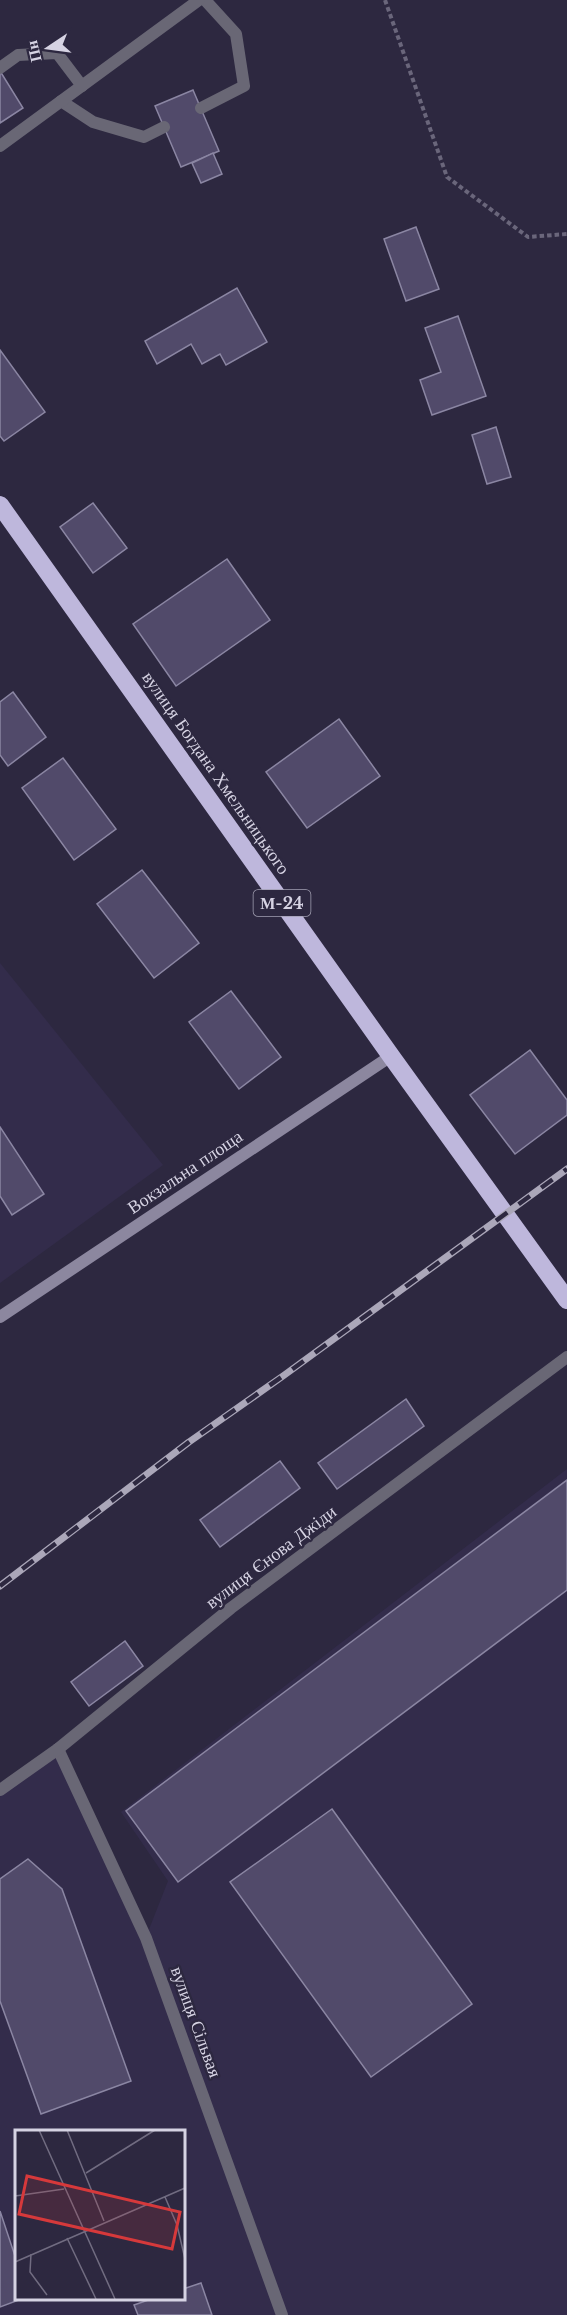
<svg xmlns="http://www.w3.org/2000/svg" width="567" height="2315" viewBox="0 0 567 2315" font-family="'Libre Baskerville',serif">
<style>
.built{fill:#332c4b;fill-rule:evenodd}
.building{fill:#514a6a;stroke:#8b86a3;stroke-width:1.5}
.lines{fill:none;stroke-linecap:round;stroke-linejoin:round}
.path{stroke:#6a667b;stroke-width:4;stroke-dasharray:4.5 3;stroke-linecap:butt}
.lane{stroke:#696775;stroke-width:12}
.street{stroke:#696775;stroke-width:12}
.secondary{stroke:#8c879f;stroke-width:12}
.highway{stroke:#beb7dc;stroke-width:18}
.rail-casing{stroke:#aba7b9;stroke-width:7}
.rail{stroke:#2d2840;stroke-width:4.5;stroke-dasharray:14;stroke-linecap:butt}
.labels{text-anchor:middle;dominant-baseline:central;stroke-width:5;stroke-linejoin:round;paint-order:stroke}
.shield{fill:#2d2840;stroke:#a3a0b2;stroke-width:1.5}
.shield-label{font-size:16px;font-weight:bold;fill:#d6d3e3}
.street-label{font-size:18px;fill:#d6d3e3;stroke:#2d2840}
.inset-road{fill:none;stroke:#716c81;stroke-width:1.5}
.view{fill:#d6393b;fill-opacity:0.15;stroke:#d6393b;stroke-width:3}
.inset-edge{fill:none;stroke:#d6d3e3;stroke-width:3}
</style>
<rect width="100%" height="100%" fill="#2d2840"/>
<g class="built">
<polygon points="0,963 163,1165 0,1283"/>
<path d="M567,1469V2315H0V1790L58,1749L146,1937L168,1881L121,1812ZM16,2132H183V2298H16Z"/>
</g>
<g class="building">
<polygon points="0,71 23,108 0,123"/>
<polygon points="193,90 219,151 181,167 155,106"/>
<polygon points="213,153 222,174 201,183 192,163"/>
<polygon points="416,227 439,289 406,301 384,239"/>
<polygon points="237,288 267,342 226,365 220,354 202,364 191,344 157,364 145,341"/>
<polygon points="458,316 486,396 432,415 420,380 441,372 425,328"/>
<polygon points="0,350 45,412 4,441 0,436"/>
<polygon points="496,427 511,477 487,484 472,435"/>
<polygon points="93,503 127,548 93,573 60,527"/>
<polygon points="227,559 270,620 176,686 133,624"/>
<polygon points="13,692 46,737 8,766 0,755 0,702"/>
<polygon points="339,719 380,776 307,828 266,772"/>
<polygon points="63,758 116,829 74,860 22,788"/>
<polygon points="142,870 199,943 154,978 97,904"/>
<polygon points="231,991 281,1057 239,1089 189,1022"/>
<polygon points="530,1050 567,1100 567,1115 515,1154 470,1095"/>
<polygon points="0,1127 44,1194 12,1215 0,1196"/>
<polygon points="406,1399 424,1426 337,1489 318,1463"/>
<polygon points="280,1461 300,1488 220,1547 200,1520"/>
<polygon points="567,1480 567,1590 178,1882 126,1811"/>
<polygon points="125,1641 143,1666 89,1706 71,1682"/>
<polygon points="332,1809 472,2004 371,2077 230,1882"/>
<polygon points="28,1859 62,1889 131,2081 41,2114 0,2001 0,1879"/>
<polygon points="0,2211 16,2259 16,2298 24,2298 0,2307"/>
<polygon points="201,2283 212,2315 138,2315 134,2305 154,2298 183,2298 183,2289"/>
</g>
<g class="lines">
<polyline class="path" points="385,0 447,177 528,237 567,234"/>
<g class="lane">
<polyline points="0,68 18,55 57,53 82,86"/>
<polyline points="61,101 93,122 144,137 164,127"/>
<polyline points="201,108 244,86 236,34 205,0"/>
</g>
<g class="street">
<polyline points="0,146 199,0"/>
<polyline points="58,1749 146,1938 282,2315"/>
<polyline points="0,1790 58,1749 231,1608 567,1357"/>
</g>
<polyline class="secondary" points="0,1317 391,1056"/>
<polyline class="highway" points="0,505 391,1056 567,1300"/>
<defs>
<polyline id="rail" points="0,1586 189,1442 283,1376 567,1169"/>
</defs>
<use href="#rail" class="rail-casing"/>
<use href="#rail" class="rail"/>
</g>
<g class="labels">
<rect class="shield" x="253.5" y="890" width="57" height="26" rx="4.5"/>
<g class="shield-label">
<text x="282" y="903">М-24</text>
</g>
<g class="street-label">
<text transform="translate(216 773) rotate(55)">вулиця Богдана Хмельницького</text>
<text transform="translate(185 1172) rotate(-34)">Вокзальна площа</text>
<text transform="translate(271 1557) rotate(-37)">вулиця Єнова Джіди</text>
<text transform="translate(196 2022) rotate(70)">вулиця Сільвая</text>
</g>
</g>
<g transform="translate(15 2130)">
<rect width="170" height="170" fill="#2d2840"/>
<path class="inset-road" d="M24,0L100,169M52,0L89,91M71,43L140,0M0,66L49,59M150,67L162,95L170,129M52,108L81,169M16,124L15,142L32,165M0,132L170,58"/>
<path class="view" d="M12,46L165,82L157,119L4,84Z"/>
<rect width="170" height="170" class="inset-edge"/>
</g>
<g transform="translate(48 48) rotate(257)" stroke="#2d2840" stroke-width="4.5" paint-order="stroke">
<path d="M0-4.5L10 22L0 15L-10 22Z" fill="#d6d3e3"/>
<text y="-9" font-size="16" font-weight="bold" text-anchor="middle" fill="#d6d3e3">Пн</text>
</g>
</svg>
